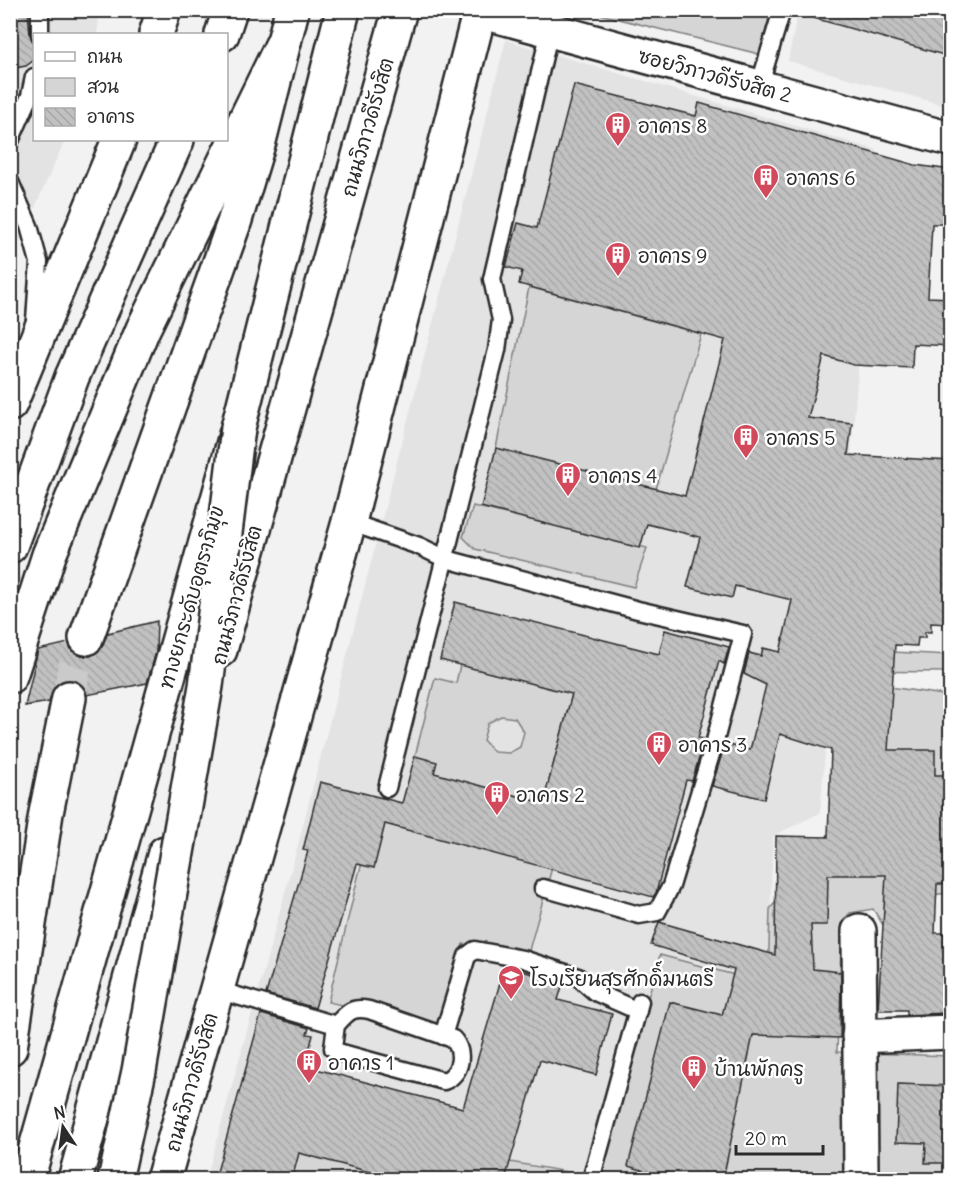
<svg xmlns="http://www.w3.org/2000/svg" width="961" height="1190" viewBox="0 0 961 1190" font-family="Delius,'Playpen Sans Thai',sans-serif">
<style>
.built{fill:#e3e3e3}
.green{fill:#d5d5d5;stroke:#808080;stroke-width:1.5;fill-rule:evenodd}
.building{fill:url(#building-back-hatch);stroke:#2b2b2b;stroke-width:1.5}
.lines{fill:none;stroke-linecap:round;stroke-linejoin:round}
.highway-tunnel{stroke:#cacaca;stroke-width:33;stroke-dasharray:33 16;stroke-linecap:butt}
.lane-casing{stroke:#2b2b2b;stroke-width:21}
.street-casing{stroke:#2b2b2b;stroke-width:38}
.secondary-casing{stroke:#2b2b2b;stroke-width:38}
.highway-casing{stroke:#2b2b2b;stroke-width:38}
.lane{stroke:#fff;stroke-width:16}
.street{stroke:#fff;stroke-width:33}
.secondary{stroke:#fff;stroke-width:33}
.highway{stroke:#fff;stroke-width:33}
.highway-bridge-casing{stroke:#2b2b2b;stroke-width:38;stroke-linecap:butt}
.highway-bridge{stroke:#fff;stroke-width:33}
.labels{text-anchor:middle;dominant-baseline:central;stroke-width:5;stroke-linejoin:round;paint-order:stroke}
.street-label{font-size:20px;fill:#2b2b2b;stroke:#fff}
.poi-label{font-size:20px;fill:#2b2b2b;stroke:#fff;text-anchor:start}
</style>
<defs>
<pattern id="building-back-hatch" width="6" height="6" patternUnits="userSpaceOnUse" patternTransform="scale(1.5)"><rect width="6" height="6" fill="#c1c1c1"/><path d="M-1 5l2 2M0 0l6 6M5-1l2 2" fill="none" stroke="#a6a6a6"/></pattern>
</defs>
<rect width="100%" height="100%" fill="#f2f2f2"/>
<filter id="ink" filterUnits="userSpaceOnUse"><feTurbulence type="fractalNoise" baseFrequency=".0167" numOctaves="2"/><feDisplacementMap in="SourceGraphic" scale="12" xChannelSelector="R" yChannelSelector="G"/><feConvolveMatrix kernelMatrix="1 2 1 2 8 2 1 2 1" color-interpolation-filters="sRGB"/></filter>
<g filter="url(#ink)">
<g class="built">
<polygon points="11,11 100,11 97,34 34,34 34,140 65,140 11,261"/>
<polygon points="798,11 950,11 950,107 788,61"/>
<polygon points="506,40 877,150 820,813 773,836 768,985 757,1179 206,1180 295,856"/>
</g>
<g class="green">
<polygon points="587,11 771,11 759,54"/>
<polygon points="529,287 701,334 656,489 496,448"/>
<polygon points="473,506 647,548 634,587 475,549 463,537"/>
<polygon points="834,649 950,655 950,672 833,671"/>
<path d="M460,665L572,694L543,803L434,773L415,756L435,678L456,683ZM501,716L515,718L524,732L520,747L509,753L494,752L483,740L488,723Z"/>
<polygon points="890,687 950,696 950,834 947,893 902,899 892,939 873,909 850,913 842,922 837,1052 950,1056 950,1179 597,1180 660,955 768,984 770,909 834,827"/>
<polygon points="377,817 553,864 528,954 463,944 439,1026 328,1002 359,873"/>
<polygon points="300,1126 580,1174 578,1180 290,1180"/>
</g>
<g class="building">
<polygon points="10,10 28,10 30,35 34,44 34,60 26,66 10,69"/>
<polygon points="811,10 951,10 951,57 810,17"/>
<polygon points="574,85 696,116 699,103 915,165 951,170 951,224 932,224 928,297 951,298 951,346 913,344 912,368 854,365 824,356 808,418 852,423 848,455 951,461 948,624 931,623 931,632 925,632 925,638 918,638 917,646 895,645 888,750 935,750 935,775 949,775 947,884 937,884 935,933 945,933 944,1013 907,1015 907,1010 878,1010 886,875 828,875 827,925 811,925 813,969 841,972 840,1038 753,1035 723,1179 673,1179 628,1166 670,1002 722,1015 734,970 651,945 659,922 775,955 776,836 828,837 831,750 780,734 764,799 712,786 725,744 750,750 766,685 744,674 749,653 761,656 763,648 780,652 792,600 735,586 732,598 687,587 700,537 647,524 640,548 481,507 496,448 685,496 725,340 519,284 522,271 506,267 518,223 537,228"/>
<polygon points="455,602 659,654 665,630 729,647 724,664 719,661 698,738 705,739 692,781 686,780 656,893 653,897 385,824 374,868 357,864 315,1008 266,994 308,851 303,850 320,782 402,803 415,756 437,762 434,773 543,803 572,694 440,660"/>
<polygon points="157,621 156,652 147,683 87,695 81,684 73,680 64,680 55,686 49,702 25,706 38,650 68,643 72,651 79,655 90,656 99,652 108,633"/>
<polygon points="505,966 563,983 558,1000 612,1014 596,1075 540,1060 505,1179 396,1179 299,1153 292,1179 215,1179 261,1014 309,1028 307,1034 313,1035 305,1066 463,1108"/>
<polygon points="898,1084 951,1086 951,1163 925,1163 926,1143 896,1142"/>
</g>
<g class="lines">
<polyline class="highway-tunnel" points="69,698 74,669 86,638"/>
<defs>
<g id="lane">
<polyline points="40,10 40,34"/>
<polyline points="759,87 782,10"/>
<polyline points="10,141 30,96 34,77"/>
<polyline points="10,182 29,226 39,262 35,320"/>
<polyline points="349,522 419,546 446,559 638,610 743,634 715,741 671,886 657,912 639,915 543,888"/>
<polyline points="387,788 497,350 501,320 492,279 550,30"/>
<path d="M217,990L336,1025L333,1048L338,1052L444,1081C461,1075 465,1052 453,1039L369,1010C352,1006 347,1013 336,1025"/>
<polyline points="443,1036 467,956 475,950 523,959 578,977 595,992 638,1011"/>
<polyline points="591,1180 640,1002"/>
</g>
<g id="street">
<polyline points="480,11 950,139"/>
<polyline points="859,931 861,1173"/>
<polyline points="859,1036 950,1032"/>
</g>
<g id="secondary">
<polyline points="156,34 164,10"/>
<polyline points="10,404 119,140"/>
<polyline points="163,1180 349,522 480,10"/>
</g>
<g id="highway">
<polyline points="222,34 230,10"/>
<polyline points="10,546 72,377 177,140"/>
<polyline points="86,638 234,223 259,141 292,10"/>
<polyline points="220,650 400,10"/>
<polyline points="10,676 49,555 143,329 284,41"/>
<polyline points="10,1048 46,813 69,698"/>
<polyline points="27,1180 238,428 343,10"/>
<polyline points="75,1180 165,853"/>
</g>
</defs>
<use href="#lane" class="lane-casing"/>
<use href="#street" class="street-casing"/>
<use href="#secondary" class="secondary-casing"/>
<use href="#highway" class="highway-casing"/>
<use href="#lane" class="lane"/>
<use href="#street" class="street"/>
<use href="#secondary" class="secondary"/>
<use href="#highway" class="highway"/>
<defs>
<polyline id="highway-bridge" points="115,1180 139,1071 206,686 238,428"/>
</defs>
<use href="#highway-bridge" class="highway-bridge-casing"/>
<use href="#highway-bridge" class="highway-bridge"/>
</g>
</g>
<defs>
<symbol id="building-pin" viewBox="-11 -11 22 30"><path d="M0 17L-7.5 6A9.5 9.5 0 1 1 7.5 6Z" fill="#d1495b" stroke="#fff"/><path d="M-4-6H4V6H1V3H-1V6H-4ZM-2.5-4.3h1.7v1.8h-1.7ZM.8-4.3h1.7v1.8H.8ZM-2.5-1h1.7V.8h-1.7ZM.8-1h1.7V.8H.8Z" fill="#fff"/></symbol>
<symbol id="school-pin" viewBox="-11 -11 22 30"><path d="M0 17L-7.5 6A9.5 9.5 0 1 1 7.5 6Z" fill="#d1495b" stroke="#fff"/><path d="M0-5L7-2L0 1L-7-2ZM-4 1L0 2.5L4 1V4Q0 6-4 4Z" fill="#fff"/></symbol>
</defs>
<g fill-rule="evenodd">
<use href="#building-pin" x="603" y="110" width="30" height="40"/>
<use href="#building-pin" x="751" y="162" width="30" height="40"/>
<use href="#building-pin" x="603" y="240" width="30" height="40"/>
<use href="#building-pin" x="731" y="422" width="30" height="40"/>
<use href="#building-pin" x="553" y="460" width="30" height="40"/>
<use href="#building-pin" x="644" y="729" width="30" height="40"/>
<use href="#building-pin" x="482" y="779" width="30" height="40"/>
<use href="#school-pin" x="496" y="963" width="30" height="40"/>
<use href="#building-pin" x="294" y="1047" width="30" height="40"/>
<use href="#building-pin" x="679" y="1053" width="30" height="40"/>
</g>
<g class="labels">
<g class="street-label">
<text transform="translate(715 75) rotate(15)">ซอยวิภาวดีรังสิต 2</text>
<text transform="translate(367 127) rotate(-74)">ถนนวิภาวดีรังสิต</text>
<text transform="translate(236 595) rotate(-75)">ถนนวิภาวดีรังสิต</text>
<text transform="translate(191 597) rotate(-74)">ทางยกระดับอุตราภิมุข</text>
<text transform="translate(191 1082) rotate(-74)">ถนนวิภาวดีรังสิต</text>
</g>
<g class="poi-label">
<text x="638" y="125">อาคาร 8</text>
<text x="786" y="177">อาคาร 6</text>
<text x="638" y="255">อาคาร 9</text>
<text x="766" y="437">อาคาร 5</text>
<text x="588" y="475">อาคาร 4</text>
<text x="678" y="744">อาคาร 3</text>
<text x="516" y="794">อาคาร 2</text>
<text x="530" y="978">โรงเรียนสุรศักดิ์มนตรี</text>
<text x="328" y="1062">อาคาร 1</text>
<text x="714" y="1068">บ้านพักครู</text>
</g>
</g>
<rect width="961" height="1190" fill="none" stroke="#fff" stroke-width="36"/>
<rect x="18" y="18" width="925" height="1154" fill="none" stroke="#2b2b2b" stroke-width="2" filter="url(#ink)"/>
<rect x="33" y="33" width="195" height="108" fill="#ffffff" stroke="#aaaaaa" stroke-width="1.5"/>
<rect x="45" y="52" width="30" height="9" fill="#ffffff" stroke="#aaaaaa" stroke-width="1.5"/>
<text x="87" y="63" font-size="18" fill="#2b2b2b">ถนน</text>
<rect x="45" y="78" width="30" height="18" fill="#d5d5d5" stroke="#aaaaaa" stroke-width="1.5"/>
<text x="87" y="93" font-size="18" fill="#2b2b2b">สวน</text>
<rect x="45" y="108" width="30" height="18" fill="url(#building-back-hatch)" stroke="#aaaaaa" stroke-width="1.5"/>
<text x="87" y="123" font-size="18" fill="#2b2b2b">อาคาร</text>
<g transform="translate(63 1127) rotate(347)" stroke="#ffffff" stroke-width="4.5" paint-order="stroke">
<path d="M0-4.5L10 22L0 15L-10 22Z" fill="#2b2b2b"/>
<text y="-9" font-size="16" font-weight="bold" text-anchor="middle" fill="#2b2b2b">N</text>
</g>
<path d="M736 1145v9h87v-9" fill="none" stroke="#2b2b2b" stroke-width="3"/>
<text x="745" y="1145" font-size="18" fill="#2b2b2b" stroke="#ffffff" stroke-width="4.5" paint-order="stroke">20 m</text>
</svg>
